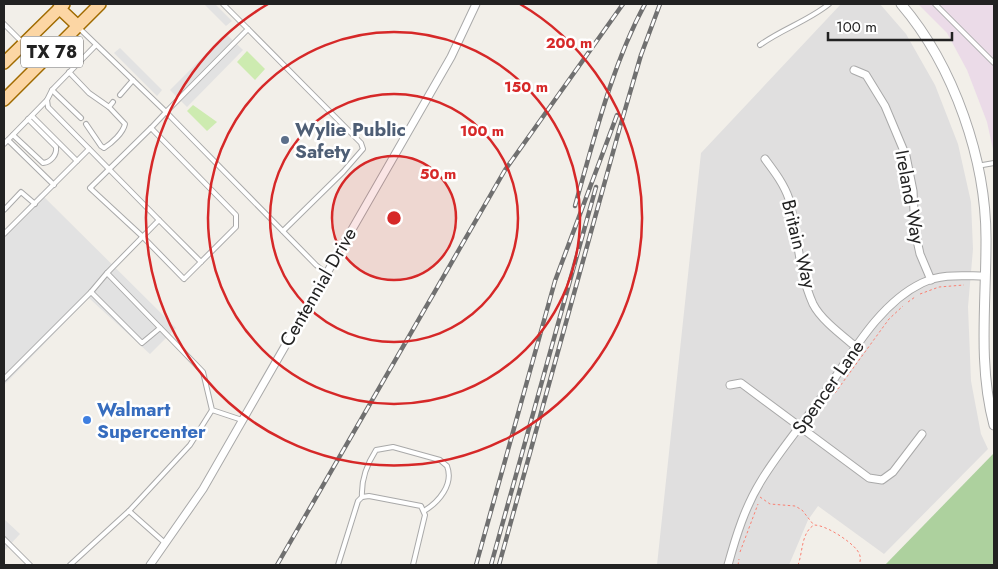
<svg xmlns="http://www.w3.org/2000/svg" width="998" height="569" viewBox="0 0 998 569" font-family="Jost,sans-serif">
<style>
.residential{fill:#e0dfdf}
.industrial{fill:#ebdbe8}
.grass{fill:#cdebb0}
.forest{fill:#add19e}
.parking{fill:#e2e2e2}
.lines{fill:none;stroke-linecap:round;stroke-linejoin:round}
.service-casing{stroke:#a9a9a9;stroke-width:6}
.minor-casing{stroke:#a9a9a9;stroke-width:9}
.tertiary-casing{stroke:#a9a9a9;stroke-width:11}
.primary-casing{stroke:#a06b00;stroke-width:14}
.path{stroke:#fa8072;stroke-width:1;stroke-dasharray:2.5 2.5;stroke-linecap:butt}
.service{stroke:#fff;stroke-width:4}
.minor{stroke:#fff;stroke-width:7}
.tertiary{stroke:#fff;stroke-width:9}
.primary{stroke:#fcd6a4;stroke-width:11}
.rail-casing{stroke:#707070;stroke-width:4.5}
.rail{stroke:#fff;stroke-width:2.5;stroke-dasharray:8;stroke-linecap:butt}
.ring{fill:none;stroke:#d62828;stroke-width:2.5}
.service-dot{fill:#5c6f8a;stroke:#fff;stroke-width:2}
.shop-dot{fill:#3f7fe0;stroke:#fff;stroke-width:2}
.labels{text-anchor:middle;dominant-baseline:central;stroke-width:5;stroke-linejoin:round;paint-order:stroke}
.shield{fill:#fff;stroke:#646464;stroke-width:1}
.shield-label{font-size:18px;font-weight:bold;fill:#222}
.service-label{font-size:19px;font-weight:bold;fill:#4e5e75;stroke:#fff;text-anchor:start}
.street-label{font-size:19px;fill:#222;stroke:#fff}
.shop-label{font-size:19px;font-weight:bold;fill:#366cbe;stroke:#fff;text-anchor:start}
.centre{fill:#d62828;stroke:#fff;stroke-width:2.5}
.ring-label{font-size:15px;text-anchor:middle;font-weight:bold;fill:#d62828;stroke:#fff;stroke-width:5;stroke-linejoin:round;paint-order:stroke}
</style>
<rect width="100%" height="100%" fill="#f2efe9"/>
<polygon class="residential" points="841,4 880,4 906,34 935,85 958,144 971,202 973,249 968,307 971,381 981,434 988,449 884,554 818,506 808,520 789,565 657,565 701,153"/>
<polygon class="industrial" points="918,4 994,4 994,154 987,122 967,70 947,33"/>
<g class="grass">
<polygon points="247,51 265,69 255,80 237,62"/>
<polygon points="193,105 217,122 207,131 187,111"/>
</g>
<polygon class="forest" points="994,453 994,565 885,565"/>
<g class="parking">
<polygon points="204,4 215,4 232,21 226,26"/>
<polygon points="226,34 243,50 187,107 170,90"/>
<polygon points="120,48 162,90 157,96 114,53"/>
<polygon points="40,193 176,328 150,354 89,298 4,385 4,231"/>
<polygon points="4,519 20,534 4,551"/>
</g>
<g class="lines">
<defs>
<g id="service">
<polyline points="223,4 248,29 166,112 316,265 326,273"/>
<polyline points="935,4 994,63"/>
<polyline points="4,24 22,42"/>
<polyline points="78,27 166,112 151,128 236,215 236,227 201,262 159,220 107,273"/>
<polyline points="248,29 361,143 363,149 343,172 283,231"/>
<polyline points="96,45 52,90 47,100 48,107 159,220"/>
<path d="M760,45C782,29 808,21 829,4"/>
<polyline points="69,72 89,93 109,107"/>
<polyline points="52,90 81,118"/>
<polyline points="120,95 133,80"/>
<polyline points="32,116 77,161"/>
<path d="M86,124L101,146L104,148C112,143 123,133 125,124L109,107L113,102"/>
<polyline points="151,128 90,188 143,237 184,279 201,262"/>
<path d="M13,135L43,163C51,162 57,155 56,147L28,119"/>
<polyline points="8,140 54,185"/>
<polyline points="4,144 47,100"/>
<polyline points="977,166 994,163"/>
<polyline points="4,210 21,192 35,204"/>
<polyline points="4,234 89,149"/>
<polyline points="91,292 142,343 160,328"/>
<polyline points="4,379 91,292 107,273 203,372 212,410 242,420"/>
<path d="M362,497C361,480 367,464 376,450L393,447L440,460L447,466C454,484 439,502 424,511"/>
<polyline points="129,511 190,445 212,410"/>
<polyline points="4,539 30,565"/>
<polyline points="70,565 129,511 165,543"/>
<polyline points="338,565 358,501 362,497 369,496 421,506 425,515 413,565"/>
</g>
<g id="minor">
<polyline points="854,70 866,75 885,106 906,156 913,191 915,231 920,254 931,280"/>
<path d="M765,159C774,171 784,184 789,199C798,233 798,271 813,304C821,320 843,336 856,347"/>
<polyline points="730,385 741,383 869,478 882,480 893,472 922,434"/>
<polyline points="150,565 203,489 451,57 476,4"/>
<path d="M728,565C736,536 745,507 761,481C778,453 800,427 819,401C848,361 876,305 922,283C942,273 964,276 985,276"/>
</g>
<path id="tertiary" d="M901,4C954,66 987,161 986,243C986,304 978,366 994,425"/>
<g id="primary">
<polyline points="59,8 78,26"/>
<polyline points="4,63 64,4"/>
<polyline points="4,100 100,4"/>
</g>
</defs>
<use href="#service" class="service-casing"/>
<use href="#minor" class="minor-casing"/>
<use href="#tertiary" class="tertiary-casing"/>
<use href="#primary" class="primary-casing"/>
<g class="path">
<polyline points="920,294 939,287 964,285"/>
<polyline points="908,302 915,297"/>
<polyline points="835,393 889,319 903,306"/>
<polyline points="760,497 770,504 795,506 802,510 813,524"/>
<polyline points="740,552 758,504"/>
<polyline points="738,565 739,559"/>
<path d="M798,565C803,552 801,533 814,525C826,525 850,541 857,550C861,555 861,560 859,565"/>
</g>
<use href="#service" class="service"/>
<use href="#minor" class="minor"/>
<use href="#tertiary" class="tertiary"/>
<use href="#primary" class="primary"/>
<defs>
<g id="rail">
<path d="M575,206C594,139 612,65 645,4"/>
<polyline points="277,565 505,170 623,4"/>
<polyline points="476,565 555,281 617,115"/>
<polyline points="491,565 596,187"/>
<polyline points="499,565 620,127 641,55 660,4"/>
</g>
</defs>
<use href="#rail" class="rail-casing"/>
<use href="#rail" class="rail"/>
</g>
<circle cx="394" cy="218" r="62" fill="#d62828" fill-opacity=".12"/>
<g class="ring">
<circle cx="394" cy="218" r="62"/>
<circle cx="394" cy="218" r="124"/>
<circle cx="394" cy="218" r="186"/>
<path d="M520 4A248 248 0 1 1 268 4"/>
</g>
<circle class="service-dot" cx="285" cy="140" r="5"/>
<circle class="shop-dot" cx="87" cy="420" r="5"/>
<g class="labels">
<rect class="shield" x="21" y="36.5" width="62" height="31" rx="4"/>
<g class="shield-label">
<text x="52" y="52">TX 78</text>
</g>
<g class="service-label">
<text x="295" y="129">Wylie Public<tspan x="295" dy="22">Safety</tspan></text>
</g>
<g class="street-label">
<text transform="translate(910 197) rotate(80)">Ireland Way</text>
<text transform="translate(799 244) rotate(76)">Britain Way</text>
<text transform="translate(318 287) rotate(-60)">Centennial Drive</text>
<text transform="translate(828 387) rotate(-55)">Spencer Lane</text>
</g>
<g class="shop-label">
<text x="97" y="409">Walmart<tspan x="97" dy="22">Supercenter</tspan></text>
</g>
</g>
<circle cx="394" cy="218" r="8" class="centre"/>
<g class="ring-label">
<text x="569" y="48">200 m</text>
<text x="526" y="92">150 m</text>
<text x="482" y="136">100 m</text>
<text x="438" y="179">50 m</text>
</g>
<rect width="998" height="569" fill="none" stroke="#222222" stroke-width="10"/>
<path d="M828 32v8h124v-8" fill="none" stroke="#222222" stroke-width="2.5"/>
<text x="836" y="32" font-size="15" fill="#222222" stroke="#ffffff" stroke-width="4" paint-order="stroke">100 m</text>
</svg>
